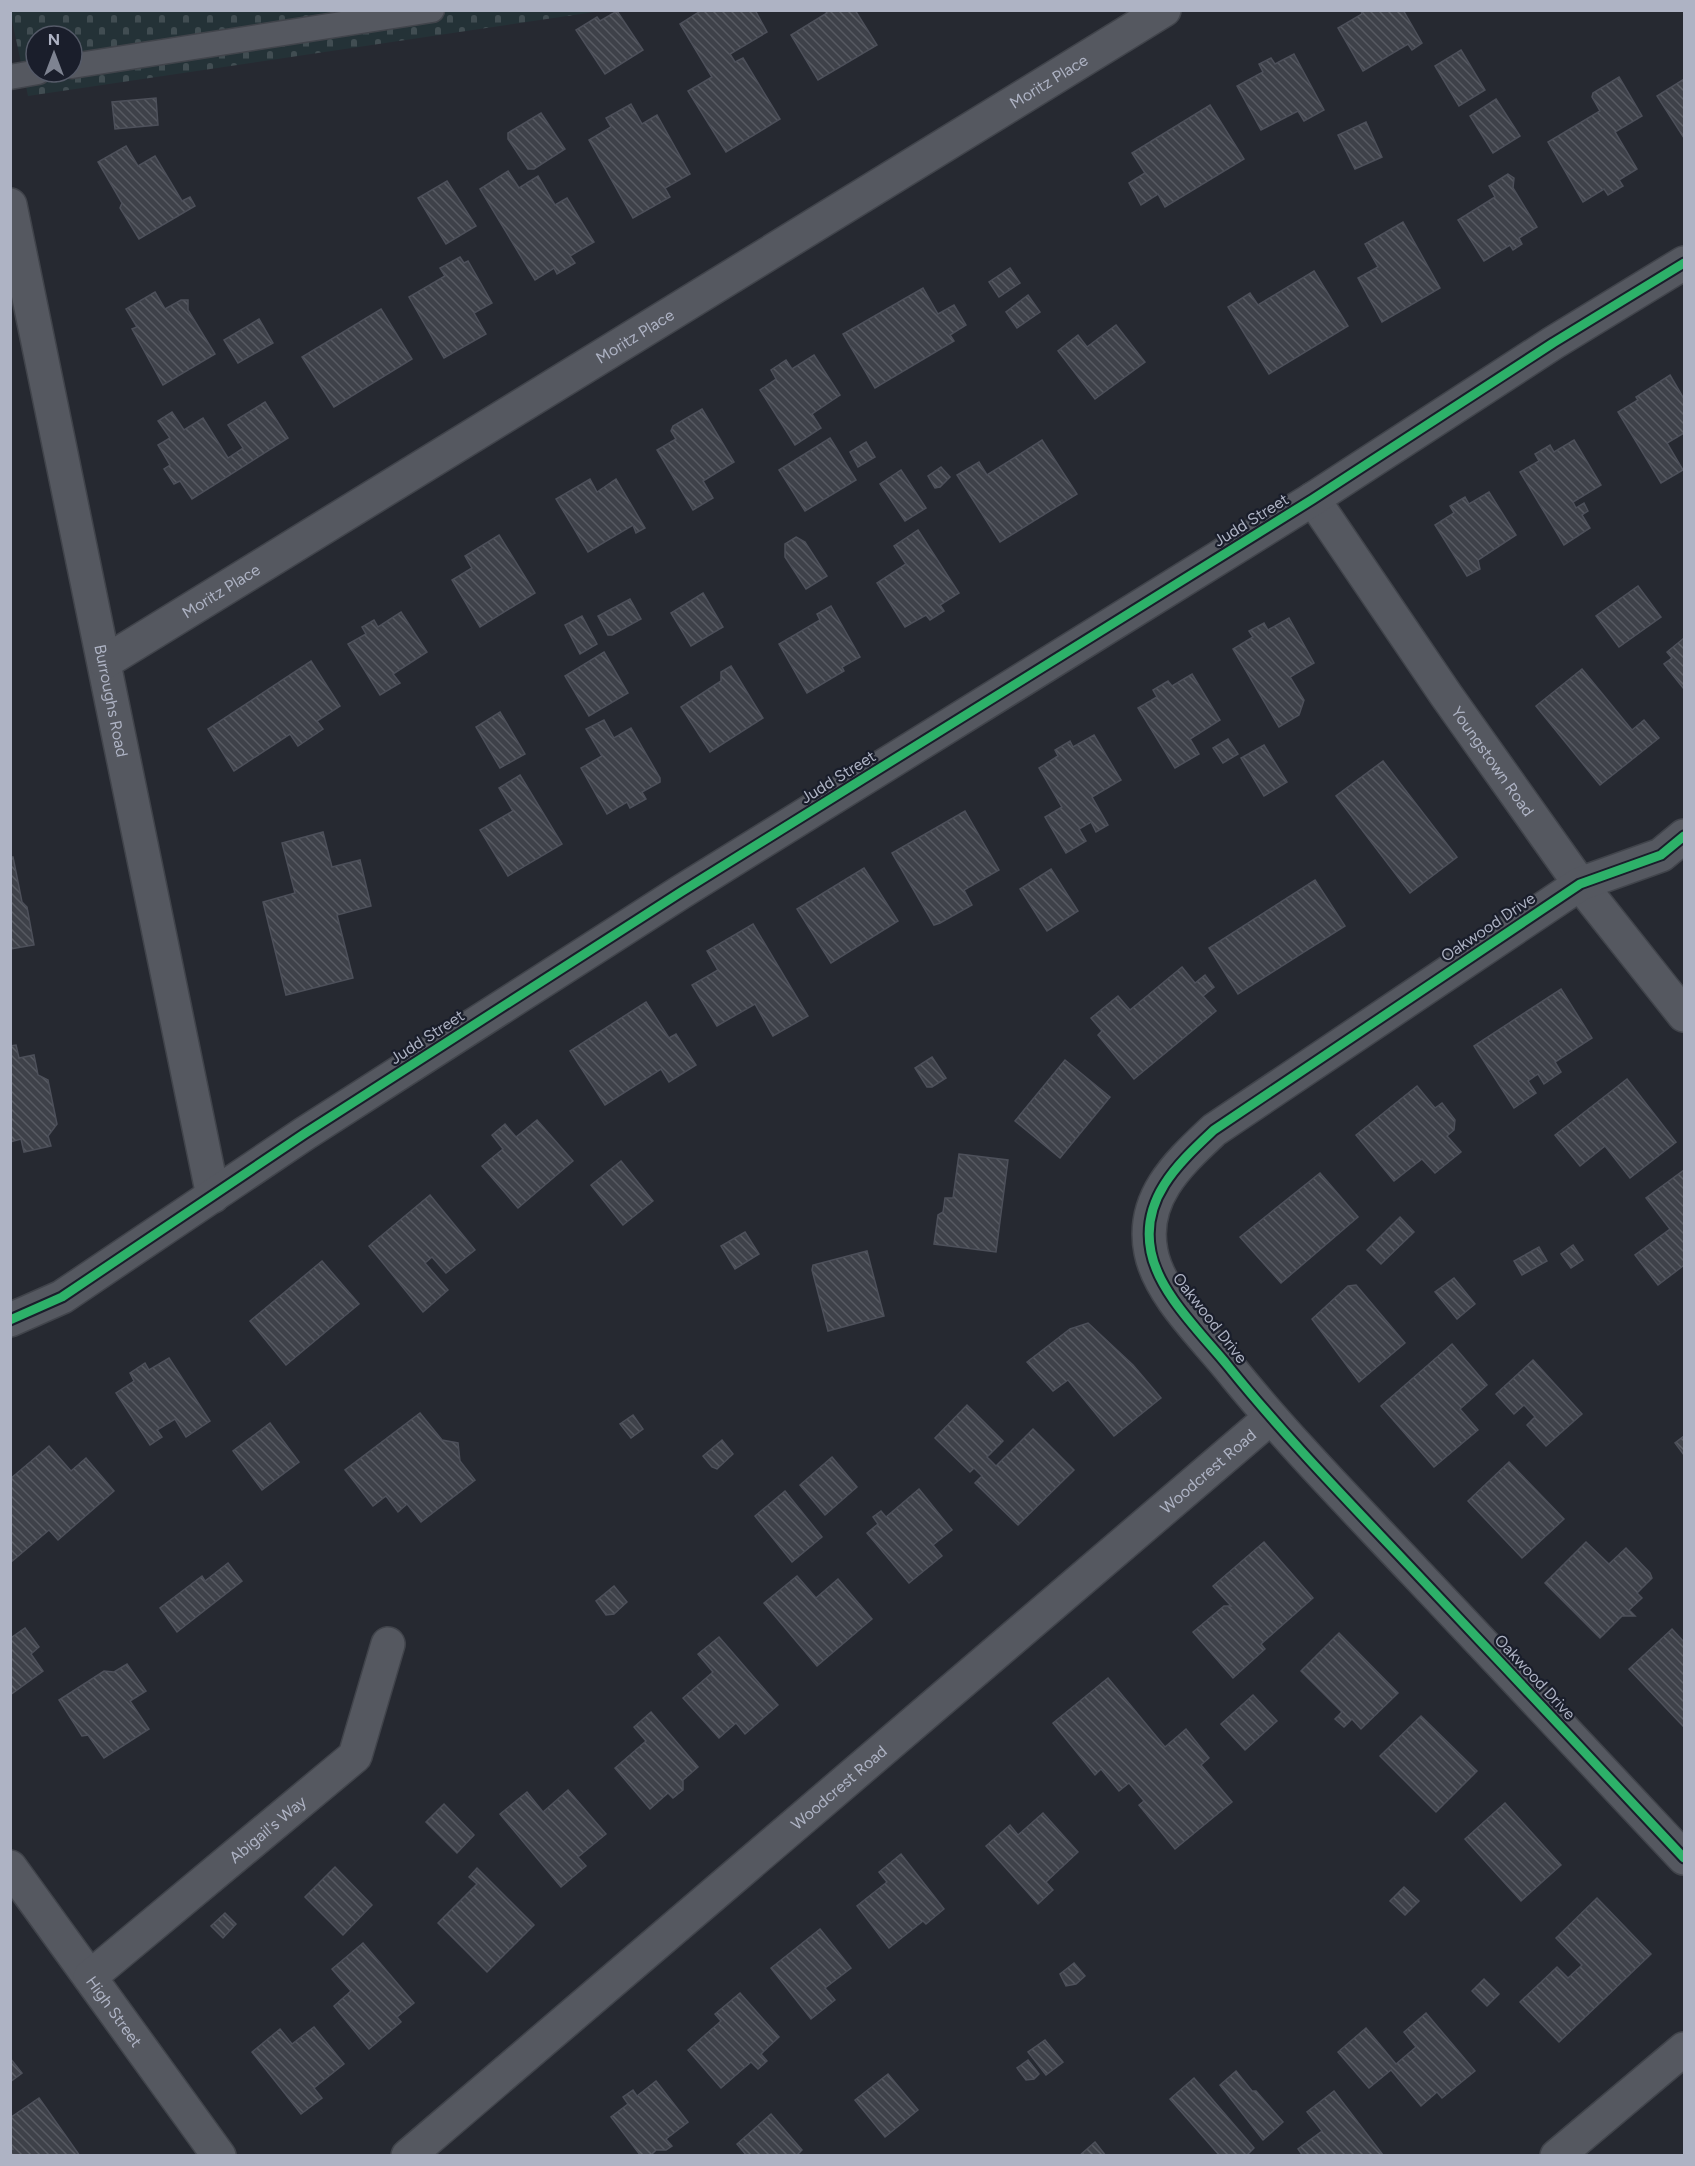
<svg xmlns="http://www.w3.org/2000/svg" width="1695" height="2166" viewBox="0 0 1695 2166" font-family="Figtree,sans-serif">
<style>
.cemetery{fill:url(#cemetery-stones);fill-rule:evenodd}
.building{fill:url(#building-back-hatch);stroke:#4d505a;stroke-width:1.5}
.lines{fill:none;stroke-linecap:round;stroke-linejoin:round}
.lane-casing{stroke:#41444b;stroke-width:27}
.street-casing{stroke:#41444b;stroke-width:36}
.lane{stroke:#555860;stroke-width:24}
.street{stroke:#555860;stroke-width:33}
.cycleway-casing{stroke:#1a1e2b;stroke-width:13}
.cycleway{stroke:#2db169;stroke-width:9}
.labels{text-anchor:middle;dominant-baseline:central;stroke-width:4.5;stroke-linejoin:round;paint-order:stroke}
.street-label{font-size:16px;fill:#aeb3c4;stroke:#1a1e2b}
</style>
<defs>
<pattern id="cemetery-stones" width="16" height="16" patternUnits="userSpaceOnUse" patternTransform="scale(1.5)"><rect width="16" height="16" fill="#243237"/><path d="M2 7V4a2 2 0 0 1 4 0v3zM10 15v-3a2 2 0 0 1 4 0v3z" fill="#414d52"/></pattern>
<pattern id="building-back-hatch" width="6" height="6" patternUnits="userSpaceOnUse" patternTransform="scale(1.5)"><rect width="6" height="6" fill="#3e4149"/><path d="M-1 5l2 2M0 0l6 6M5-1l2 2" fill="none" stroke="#575a62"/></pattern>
</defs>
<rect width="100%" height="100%" fill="#262931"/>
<path class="cemetery" d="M10,11H601L28,96ZM36,36H72V72H36Z"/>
<g class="building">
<polygon points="702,10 755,10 767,32 730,54 735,62 743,58 780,119 726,152 688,91 712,77 680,24"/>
<polygon points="825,10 855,10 877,45 818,80 791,35 827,13"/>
<polygon points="1361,10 1403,10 1422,43 1412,50 1408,44 1363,71 1338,28 1362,14"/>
<polygon points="617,11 643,50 605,74 576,30 597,17 600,21"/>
<polygon points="1461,50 1485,90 1459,106 1435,66"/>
<polygon points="1294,54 1324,110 1304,121 1298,111 1261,130 1237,86 1263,72 1259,64 1271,58 1275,64"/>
<polygon points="1619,77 1642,116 1615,132 1637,169 1619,180 1623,186 1608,195 1604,189 1583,202 1548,142 1600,111 1592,97 1593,93"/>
<polygon points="1684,79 1684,138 1657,96"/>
<polygon points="156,98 158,125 115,129 112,102"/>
<polygon points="1496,99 1520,136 1493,153 1470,116"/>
<polygon points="631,104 642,124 657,115 690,174 665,188 670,197 633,218 589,140 611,127 606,118"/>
<polygon points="1210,105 1244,159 1165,207 1158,194 1141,205 1129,183 1145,173 1132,153"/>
<polygon points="541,113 565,149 534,169 528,169 508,139 508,133"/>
<polygon points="1366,122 1382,157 1355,169 1338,135"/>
<polygon points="126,146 138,166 155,156 182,201 190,197 195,206 139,239 120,208 122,203 98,162"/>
<polygon points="508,171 519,188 538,176 555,205 567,198 594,242 570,256 575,263 557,274 554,268 535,280 480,189"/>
<polygon points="1508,174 1514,178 1513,188 1537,227 1519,238 1522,244 1513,250 1510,245 1484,261 1458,220 1495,197 1489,186"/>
<polygon points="447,181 476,226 446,244 418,198"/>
<polygon points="1403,222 1440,288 1382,322 1358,278 1378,267 1365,244"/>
<polygon points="460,257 464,263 468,261 492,303 474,313 486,334 444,358 409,297 445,276 440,268"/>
<polygon points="1010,268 1020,283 999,297 989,282"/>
<polygon points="1314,271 1348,326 1269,374 1228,307 1250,293 1258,305"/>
<polygon points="923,288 938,314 954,305 966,325 950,335 954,341 875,388 843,334"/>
<polygon points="155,292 165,309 181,300 188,300 188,310 215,354 163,385 132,329 137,327 126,309"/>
<polygon points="1028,295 1040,312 1017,328 1006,312"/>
<polygon points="381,309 412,359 334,407 302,357"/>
<polygon points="259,319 273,343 238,363 224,340"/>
<polygon points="1116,325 1145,362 1095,399 1058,351 1078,335 1087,347"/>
<polygon points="814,355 840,395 812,414 821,428 795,445 760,390 776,379 771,370 786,360 792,369"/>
<polygon points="1670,375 1684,399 1684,433 1667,443 1683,470 1661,483 1618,412 1638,400 1636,397"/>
<polygon points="265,402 288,438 192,499 180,481 174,484 164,469 170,465 158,445 170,438 158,421 172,412 184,430 203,418 228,458 243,448 228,425"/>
<polygon points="702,409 734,462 703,481 713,498 693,510 657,450 676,439 671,431 673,426"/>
<polygon points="830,438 856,480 805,511 779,470"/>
<polygon points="1042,440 1077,494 1000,542 957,475 979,462 987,475"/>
<polygon points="1574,440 1601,485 1573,502 1576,508 1584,503 1588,511 1582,515 1590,528 1564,545 1520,472 1539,461 1535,454 1550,445 1554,452"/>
<polygon points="866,442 875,457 858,467 850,452"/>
<polygon points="941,467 950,477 940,487 935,488 928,476"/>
<polygon points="901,470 926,508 905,521 880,484"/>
<polygon points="590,479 597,492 616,479 645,528 636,533 633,525 588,552 556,499"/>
<polygon points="1489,492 1516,535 1478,560 1480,569 1467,576 1435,525 1454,513 1450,506 1465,497 1469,504"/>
<polygon points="918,530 959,593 940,605 944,611 930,620 926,615 905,627 877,583 906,564 894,546"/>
<polygon points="499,535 535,593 480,627 452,580 472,568 465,556"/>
<polygon points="796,537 805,542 827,576 806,589 785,557 785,544"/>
<polygon points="1638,586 1661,617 1619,647 1596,616"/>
<polygon points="703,593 723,627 691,646 671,613"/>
<polygon points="630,599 641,619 612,635 608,635 598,616"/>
<polygon points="831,606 860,657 842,667 844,671 807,693 779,644 820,620 817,614"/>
<polygon points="401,612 427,652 393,674 400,683 380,695 348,644 366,634 362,627 374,620 378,627"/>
<polygon points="582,616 597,644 580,654 565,625"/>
<polygon points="1289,618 1314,663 1290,677 1304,700 1299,715 1279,727 1233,649 1253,637 1249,631 1264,623 1268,630"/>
<polygon points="1684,638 1684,689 1664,664 1672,658 1667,652"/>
<polygon points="604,652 628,693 589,716 565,676"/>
<polygon points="311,661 340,706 317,721 323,729 298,746 290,734 234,771 208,729"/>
<polygon points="731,666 763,718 710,752 681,707 721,681 721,672"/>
<polygon points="1582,669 1632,730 1644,720 1659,738 1600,785 1536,706"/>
<polygon points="1192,674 1220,720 1190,739 1199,754 1175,768 1138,708 1157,697 1153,690 1168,681 1172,686"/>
<polygon points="500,712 525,754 500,768 476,727"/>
<polygon points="604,720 614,738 631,728 660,778 660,782 642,792 646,799 630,808 627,802 607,814 581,768 602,756 586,729"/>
<polygon points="1094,735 1121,780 1092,797 1108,825 1096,832 1091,822 1079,829 1086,841 1066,853 1045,817 1062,807 1039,768 1058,756 1055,750 1070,741 1073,747"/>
<polygon points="1228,739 1238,754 1223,763 1213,748"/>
<polygon points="1264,745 1287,782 1264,796 1241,758"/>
<polygon points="1383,761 1457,857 1410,893 1336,796"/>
<polygon points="520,775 562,844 508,876 480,830 513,811 499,788"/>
<polygon points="965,811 999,870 964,890 972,905 940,923 934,925 892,853"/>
<polygon points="323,832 332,867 360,860 371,906 337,915 353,978 286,995 263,902 295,893 282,843"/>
<polygon points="10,857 13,857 22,902 27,907 34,945 10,949"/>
<polygon points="864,868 898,921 831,963 797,909"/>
<polygon points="1051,869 1078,911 1047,931 1020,889"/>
<polygon points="1315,880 1345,926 1238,994 1209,948"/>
<polygon points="753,924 808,1016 773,1036 755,1004 717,1026 692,985 718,970 707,951"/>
<polygon points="1182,967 1195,983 1205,975 1214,987 1203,996 1216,1011 1134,1079 1098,1035 1102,1031 1091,1018 1118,996 1130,1010"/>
<polygon points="1561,989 1592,1038 1555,1062 1561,1072 1544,1084 1538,1074 1528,1081 1536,1093 1514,1108 1474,1046"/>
<polygon points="646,1002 669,1038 676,1034 696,1065 669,1082 661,1069 605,1105 570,1051"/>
<polygon points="16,1045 19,1058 34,1055 38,1075 48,1080 57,1124 48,1136 51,1146 24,1152 21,1139 10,1142 10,1046"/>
<polygon points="932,1057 946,1078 932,1087 927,1087 915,1068"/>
<polygon points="1065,1060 1110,1097 1060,1158 1015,1121"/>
<polygon points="1627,1079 1676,1142 1630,1178 1605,1146 1580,1166 1555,1135"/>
<polygon points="1417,1086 1435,1108 1442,1103 1455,1120 1454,1130 1447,1136 1461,1152 1435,1173 1422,1159 1394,1181 1356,1135"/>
<polygon points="537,1120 573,1161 518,1208 482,1166 503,1149 492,1135 505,1124 516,1137"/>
<polygon points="959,1154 1008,1160 996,1252 934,1244 938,1215 943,1212 945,1198 953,1198"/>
<polygon points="621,1161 653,1201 623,1225 591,1185"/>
<polygon points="1684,1170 1684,1267 1683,1266 1658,1285 1635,1255 1670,1229 1646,1198"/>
<polygon points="1320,1173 1358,1217 1281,1283 1240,1237"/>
<polygon points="430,1195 475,1250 446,1273 432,1257 425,1263 448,1290 423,1312 369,1246"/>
<polygon points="1400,1217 1414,1232 1381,1264 1367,1250"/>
<polygon points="745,1232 759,1254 735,1269 721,1246"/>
<polygon points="1573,1245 1583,1260 1571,1268 1561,1254"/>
<polygon points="1539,1247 1547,1261 1522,1275 1514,1261"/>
<polygon points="867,1251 884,1316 828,1331 812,1270 813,1265"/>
<polygon points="322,1261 359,1304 286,1365 250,1321"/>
<polygon points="1454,1278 1475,1304 1457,1319 1435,1292"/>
<polygon points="1356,1285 1405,1343 1359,1382 1312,1319 1348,1286"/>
<polygon points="1088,1323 1133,1365 1161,1398 1114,1436 1068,1380 1053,1391 1027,1362 1070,1329"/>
<polygon points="1452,1344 1487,1385 1460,1409 1478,1430 1434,1467 1381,1406"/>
<polygon points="169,1358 210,1421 186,1437 175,1419 157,1430 162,1437 150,1445 116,1393 134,1381 130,1373 145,1363 149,1370"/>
<polygon points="1533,1360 1582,1414 1546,1446 1527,1425 1535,1417 1524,1405 1514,1414 1496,1394"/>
<polygon points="967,1405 1003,1441 987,1457 996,1466 1033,1429 1074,1470 1018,1525 975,1483 982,1476 974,1468 970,1472 935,1438"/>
<polygon points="420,1413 442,1440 458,1443 460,1461 475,1480 421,1522 407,1504 398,1512 386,1496 373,1506 345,1470"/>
<polygon points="633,1415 643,1429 631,1438 620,1424"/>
<polygon points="270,1423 299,1462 262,1490 233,1451"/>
<polygon points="1684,1436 1684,1455 1675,1443"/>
<polygon points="722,1440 733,1454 717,1469 712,1467 703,1456"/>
<polygon points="49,1446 71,1471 86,1458 114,1491 58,1540 49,1530 10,1563 10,1479"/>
<polygon points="832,1457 857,1487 825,1515 800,1485"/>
<polygon points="1509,1462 1564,1519 1522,1558 1468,1501"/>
<polygon points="919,1489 952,1530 933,1545 942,1556 909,1583 867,1533 878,1524 873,1517 881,1511 886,1517"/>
<polygon points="785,1491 822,1537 792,1562 755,1516"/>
<polygon points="1264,1542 1313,1598 1261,1644 1265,1649 1233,1678 1193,1632 1224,1606 1231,1606 1213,1586"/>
<polygon points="1586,1542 1609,1564 1626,1548 1650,1573 1652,1578 1637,1593 1642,1598 1629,1610 1635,1616 1622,1616 1600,1638 1545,1583"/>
<polygon points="228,1563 242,1581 177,1632 160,1608 202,1576 205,1581"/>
<polygon points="797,1576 816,1598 838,1579 872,1619 817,1666 764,1603"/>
<polygon points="614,1586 627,1602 614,1614 606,1615 596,1601"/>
<polygon points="25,1628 39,1647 31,1654 43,1671 10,1695 10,1635 12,1637"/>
<polygon points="1672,1629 1684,1642 1684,1727 1629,1669"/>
<polygon points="1339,1633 1398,1693 1361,1729 1352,1719 1344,1727 1335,1719 1342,1712 1301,1671"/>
<polygon points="719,1637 778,1705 745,1734 736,1723 719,1738 683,1698 713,1672 698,1654"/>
<polygon points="127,1664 146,1691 130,1701 149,1729 104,1758 88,1735 82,1736 59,1700 104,1671 114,1672"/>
<polygon points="1108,1678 1165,1747 1186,1729 1209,1758 1201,1765 1232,1802 1175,1849 1139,1805 1144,1801 1129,1783 1119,1791 1101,1769 1095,1775 1053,1723"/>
<polygon points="1253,1695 1277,1721 1245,1750 1221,1724"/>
<polygon points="651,1712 698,1767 683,1780 683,1790 673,1798 668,1793 650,1809 615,1768 646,1741 634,1727"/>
<polygon points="1421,1716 1477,1771 1436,1812 1380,1756"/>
<polygon points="568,1790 606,1834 578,1857 586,1866 561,1887 500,1814 527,1792 543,1812"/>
<polygon points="1505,1803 1561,1865 1521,1901 1465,1839"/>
<polygon points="444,1804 474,1835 457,1853 426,1822"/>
<polygon points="1043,1813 1078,1852 1046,1882 1053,1890 1038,1904 986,1846 1010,1825 1018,1835"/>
<polygon points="901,1854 944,1909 926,1924 923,1921 889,1948 857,1906 887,1882 879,1872"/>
<polygon points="335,1867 372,1905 343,1935 305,1897"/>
<polygon points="477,1868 534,1925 487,1972 438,1923 477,1884 469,1877"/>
<polygon points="1404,1887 1419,1901 1405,1915 1390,1901"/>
<polygon points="1597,1898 1651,1954 1559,2042 1520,2002 1557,1967 1568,1978 1582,1965 1556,1938"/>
<polygon points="225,1913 236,1924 223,1938 211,1926"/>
<polygon points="820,1929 851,1968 825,1988 835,2000 811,2019 771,1968"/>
<polygon points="363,1943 414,2003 397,2017 401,2022 369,2049 334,2006 351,1991 332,1969"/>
<polygon points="1074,1963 1085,1976 1076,1984 1066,1986 1060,1974"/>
<polygon points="1484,1979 1499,1994 1487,2006 1472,1991"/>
<polygon points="740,1993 779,2037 761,2054 767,2061 758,2069 751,2062 721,2088 688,2050 721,2021 715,2014"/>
<polygon points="1426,2013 1475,2071 1442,2098 1437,2092 1421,2106 1391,2070 1369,2088 1338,2052 1366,2028 1396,2064 1416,2047 1404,2032"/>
<polygon points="314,2027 344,2064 314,2088 322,2098 301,2114 252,2052 280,2029 292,2044"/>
<polygon points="1045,2040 1063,2062 1046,2075 1028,2052"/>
<polygon points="10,2058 22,2073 10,2082"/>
<polygon points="1028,2060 1039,2074 1034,2079 1026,2080 1017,2068"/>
<polygon points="1236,2071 1252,2091 1256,2091 1283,2122 1263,2140 1220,2085"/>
<polygon points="888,2074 918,2110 885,2137 855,2100"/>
<polygon points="1194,2078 1254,2148 1246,2156 1220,2156 1170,2099"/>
<polygon points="656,2081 688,2122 666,2139 672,2146 666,2150 656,2150 650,2156 641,2156 611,2117 628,2104 623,2097 633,2090 637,2096"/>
<polygon points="1334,2091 1383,2155 1303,2156 1298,2149 1322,2131 1307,2112"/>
<polygon points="39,2098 80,2156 10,2156 10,2150 13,2149 10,2145 10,2118"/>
<polygon points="771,2114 802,2150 796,2156 747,2156 737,2144"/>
<polygon points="1095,2142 1106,2156 1079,2156"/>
</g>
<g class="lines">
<defs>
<g id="lane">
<polyline points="72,66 432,10"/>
<polyline points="10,77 38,72"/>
</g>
<g id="street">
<path id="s1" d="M10,205L213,1196"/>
<path id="s2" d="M1313,499L1446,695L1580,884L1684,1015"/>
<path id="s3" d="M105,662L1164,10"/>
<path d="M1684,836L1661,855L1580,884L1214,1130C1179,1163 1140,1198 1151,1252C1159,1293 1201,1333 1228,1366C1286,1438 1351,1504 1415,1572C1505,1667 1595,1763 1684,1858"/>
<polyline points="10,1320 62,1297 304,1134 681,892 1313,499 1553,343 1684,263"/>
<path id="s4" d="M10,1867L219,2156"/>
<path id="s5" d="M90,1977L355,1756L388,1644"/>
<path id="s6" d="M408,2156L1270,1418"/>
<polyline points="1557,2156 1684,2049"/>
</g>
</defs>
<use href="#lane" class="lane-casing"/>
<use href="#street" class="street-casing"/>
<use href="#lane" class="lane"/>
<use href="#street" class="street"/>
<defs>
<g id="cycleway">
<path d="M1684,836L1661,855L1580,884L1214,1130C1179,1163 1140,1198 1151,1252C1159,1293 1201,1333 1228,1366C1286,1438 1351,1504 1415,1572C1505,1667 1595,1763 1684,1858"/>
<polyline points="10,1320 62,1297 304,1134 681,892 1313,499 1553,343 1684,263"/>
</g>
</defs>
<use href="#cycleway" class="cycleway-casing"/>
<use href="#cycleway" class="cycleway"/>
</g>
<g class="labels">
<g class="street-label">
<text stroke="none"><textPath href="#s3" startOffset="1108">Moritz Place</textPath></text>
<text stroke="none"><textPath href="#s3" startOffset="622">Moritz Place</textPath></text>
<text transform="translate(1251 520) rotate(-32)">Judd Street</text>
<text stroke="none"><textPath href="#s3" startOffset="136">Moritz Place</textPath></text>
<text stroke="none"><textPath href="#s1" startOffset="506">Burroughs Road</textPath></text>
<text stroke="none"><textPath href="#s2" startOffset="318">Youngstown Road</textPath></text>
<text transform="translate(838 777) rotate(-32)">Judd Street</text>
<text transform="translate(1488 927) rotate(-34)">Oakwood Drive</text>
<text transform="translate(427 1037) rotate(-33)">Judd Street</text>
<text transform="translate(1210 1318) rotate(52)">Oakwood Drive</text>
<text stroke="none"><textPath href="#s6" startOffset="1053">Woodcrest Road</textPath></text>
<text transform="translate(1535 1677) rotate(47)">Oakwood Drive</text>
<text stroke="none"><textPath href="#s6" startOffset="567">Woodcrest Road</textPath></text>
<text stroke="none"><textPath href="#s5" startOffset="231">Abigail's Way</textPath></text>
<text stroke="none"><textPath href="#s4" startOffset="178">High Street</textPath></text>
</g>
</g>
<rect width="1695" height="2166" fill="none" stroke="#aeb3c4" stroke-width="24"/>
<g transform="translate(54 54)"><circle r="28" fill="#1a1e2b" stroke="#555a68" stroke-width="1.5"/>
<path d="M0-4.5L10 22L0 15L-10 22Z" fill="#7e8391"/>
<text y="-9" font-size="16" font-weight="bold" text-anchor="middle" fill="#aeb3c4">N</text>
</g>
</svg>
